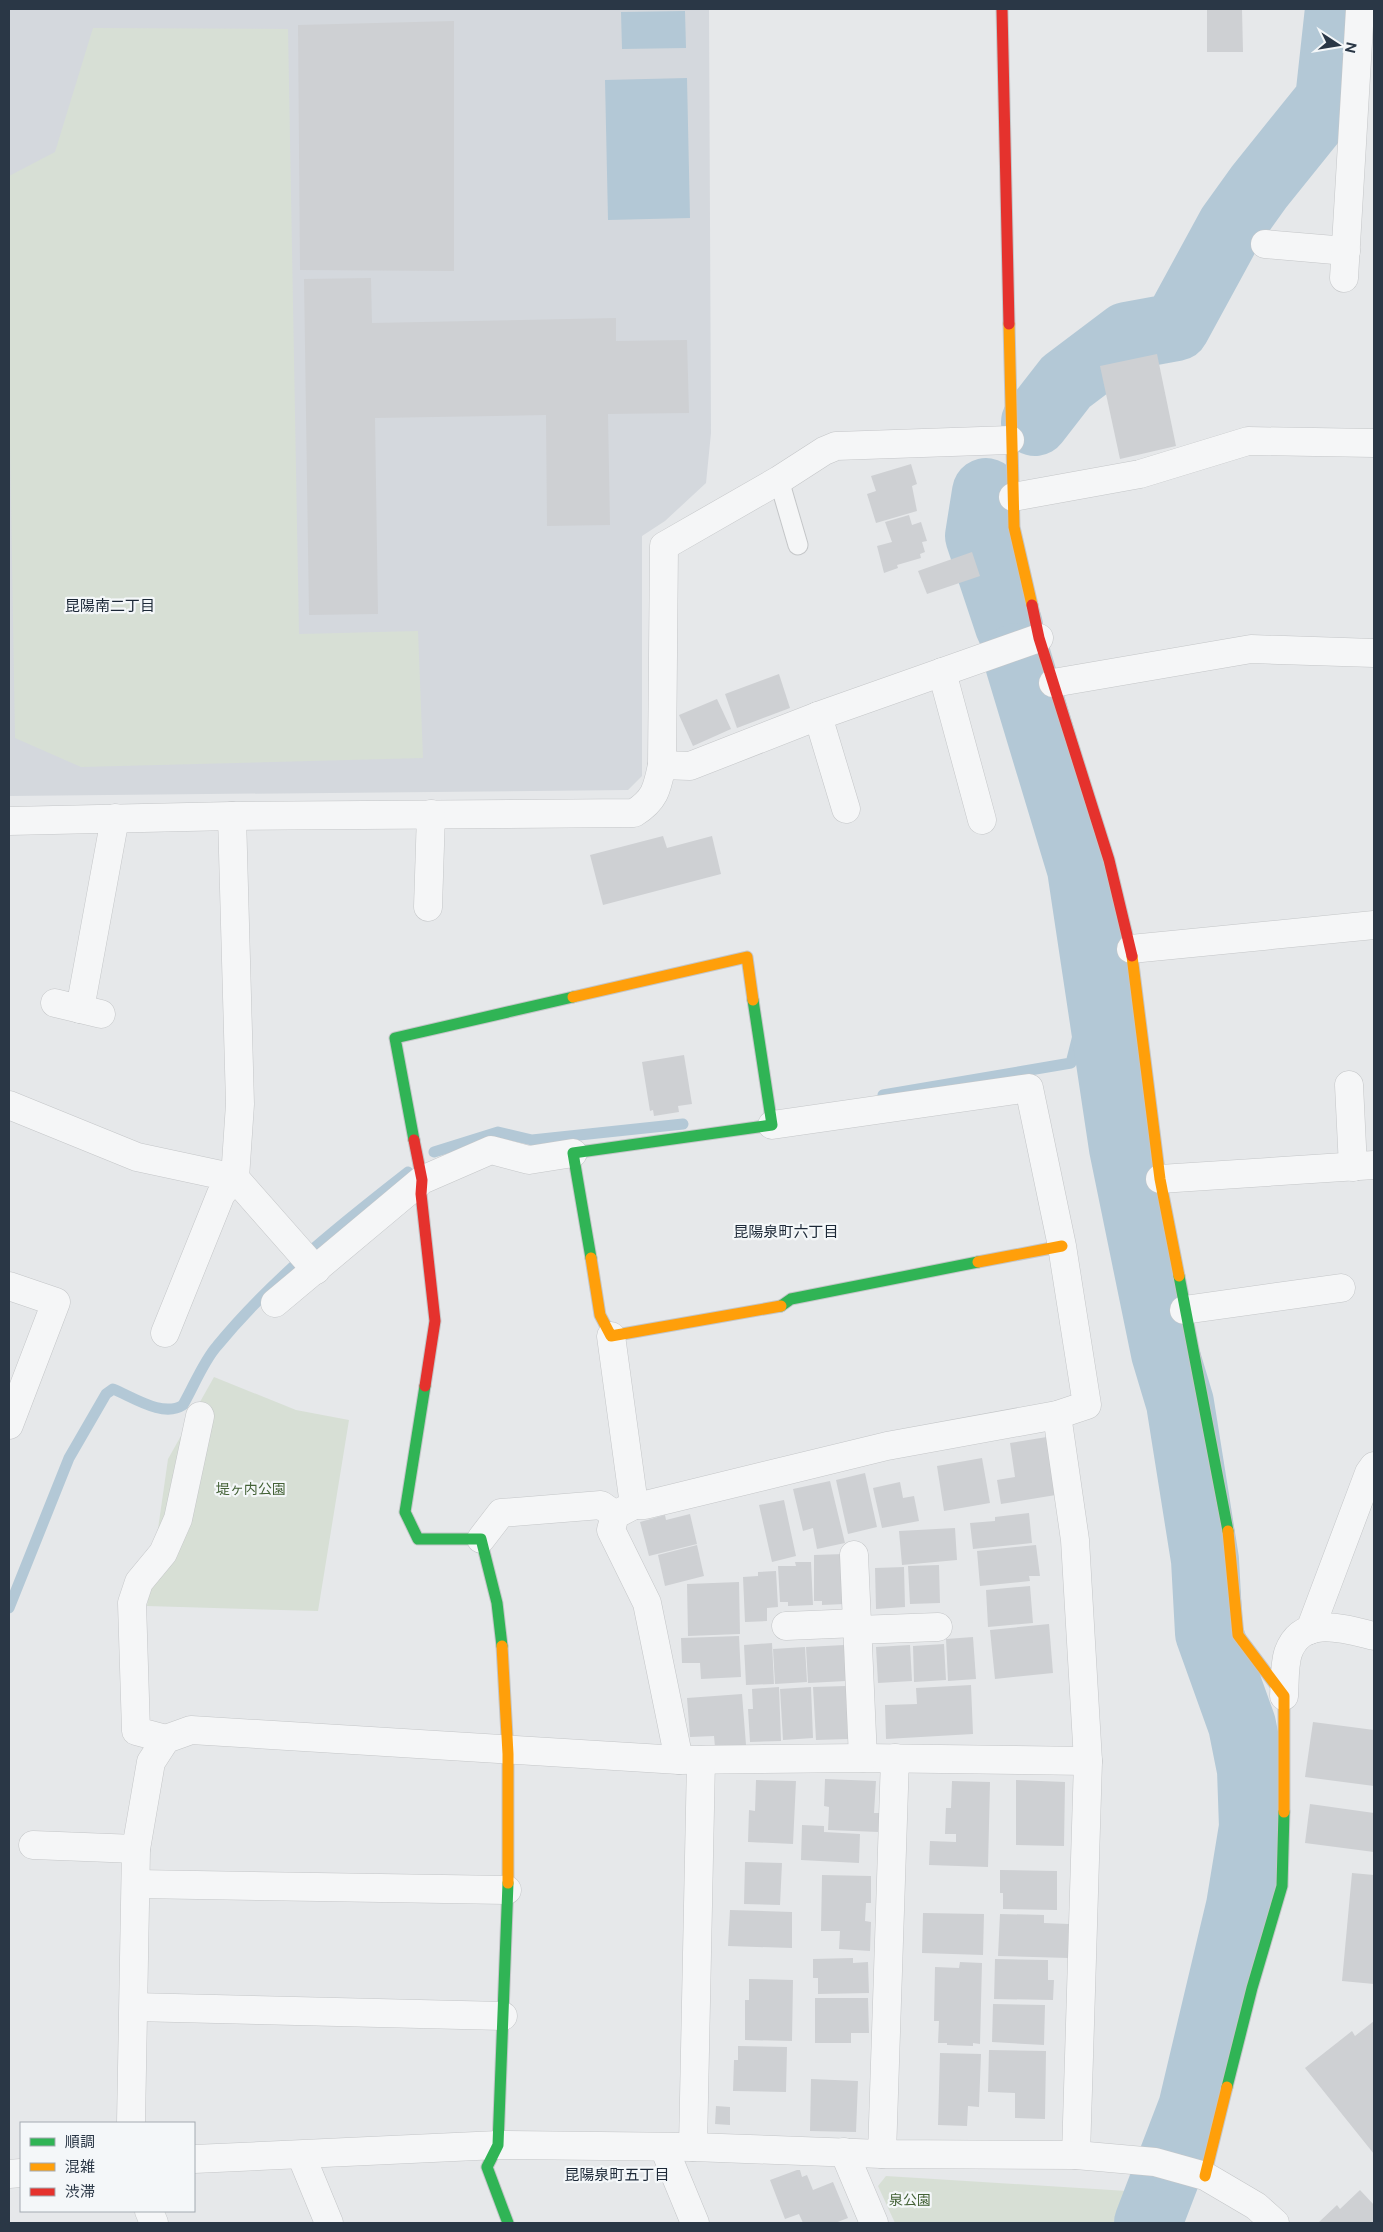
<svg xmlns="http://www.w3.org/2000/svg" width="1383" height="2232" viewBox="0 0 1383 2232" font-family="'Public Sans','Noto Sans JP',sans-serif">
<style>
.built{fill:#d4d8dd}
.green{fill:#d7dfd5}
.water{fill:#b3c8d6}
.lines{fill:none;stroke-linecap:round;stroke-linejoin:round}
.stream{stroke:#b3c8d6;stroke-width:11}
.river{stroke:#b3c8d6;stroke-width:68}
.building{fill:#ced0d3}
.lane-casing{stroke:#c4c6c8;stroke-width:21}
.street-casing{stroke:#c4c6c8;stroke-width:29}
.fast-casing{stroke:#c4c6c8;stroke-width:13}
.slow-casing{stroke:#c4c6c8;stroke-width:13}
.jam-casing{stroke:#c4c6c8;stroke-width:13}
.lane{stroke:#f5f6f7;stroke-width:19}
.street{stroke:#f5f6f7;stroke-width:28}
.fast{stroke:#30b455;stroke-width:11}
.slow{stroke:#ff9f0a;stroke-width:11}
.jam{stroke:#e5322d;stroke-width:11}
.labels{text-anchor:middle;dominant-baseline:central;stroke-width:4.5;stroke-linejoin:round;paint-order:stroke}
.park-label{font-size:14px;fill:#446237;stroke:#f4f7f9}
.neighbourhood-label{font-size:15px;fill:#1c2837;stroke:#f4f7f9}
</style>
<rect width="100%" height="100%" fill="#e6e8ea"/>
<polygon class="built" points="9,9 709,9 711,433 706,483 665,521 642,536 642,776 628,790 9,796"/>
<g class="green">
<polygon points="93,28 288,29 299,634 418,631 423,758 81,767 15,738 9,382 9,176 55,152"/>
<polygon points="214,1377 296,1410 349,1420 318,1611 147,1606 168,1459"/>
<polygon points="886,2176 1127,2191 1116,2223 895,2223 878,2186"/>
</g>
<g class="water">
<polygon points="685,11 686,48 622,49 621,12"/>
<polygon points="687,78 690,218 608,220 605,80"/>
</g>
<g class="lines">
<g class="stream">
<polyline points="883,1095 1071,1063 1088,996 1099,977"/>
<polyline points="434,1152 498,1132 532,1140 683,1124"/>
<path d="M9,1608L69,1458L106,1394L113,1389C133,1397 163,1418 183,1405C194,1386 203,1362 217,1346C272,1279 340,1225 408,1172"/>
</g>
<g class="river">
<polyline points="1035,422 1066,382 1127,336 1176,327 1231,226 1259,187 1329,100 1339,9"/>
<polyline points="986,492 979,536 1009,626"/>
<polyline points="1017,657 1081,869 1123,1148 1165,1353 1180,1403 1205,1560 1209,1633 1242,1725 1251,1770 1253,1827 1240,1906 1192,2108 1148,2223"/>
</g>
</g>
<g class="building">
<polygon points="1207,9 1242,9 1243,52 1207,52"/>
<polygon points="454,21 454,271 300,270 298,25"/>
<polygon points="371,278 372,323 616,318 616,341 687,340 689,413 608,414 610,525 547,526 546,415 375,418 378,614 309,615 304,279"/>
<polygon points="1157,354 1176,446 1120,459 1100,366"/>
<polygon points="911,464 917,484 912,486 917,511 876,523 867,494 876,491 871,476"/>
<polygon points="909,515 912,525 921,522 927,541 922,542 925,552 920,554 921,558 897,565 898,568 884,573 877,546 892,542 885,522"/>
<polygon points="972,552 980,576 927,594 918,571"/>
<polygon points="779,674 790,708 737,728 725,694"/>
<polygon points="717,699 731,729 693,746 679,715"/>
<polygon points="663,836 667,848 712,836 721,874 603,905 590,855"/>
<polygon points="684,1055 692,1104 678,1106 679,1112 654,1116 653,1110 650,1111 642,1062"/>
<polygon points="1053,1436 1062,1494 1001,1504 997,1480 1015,1477 1010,1443"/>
<polygon points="982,1458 990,1503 944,1511 937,1466"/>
<polygon points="865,1473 877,1527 848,1534 836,1480"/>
<polygon points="830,1481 845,1543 817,1549 813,1528 803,1531 793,1489"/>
<polygon points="900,1482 903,1498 914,1496 919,1521 882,1528 873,1488"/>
<polygon points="784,1500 796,1556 772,1562 759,1505"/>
<polygon points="1029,1513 1032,1543 973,1549 970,1523 995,1521 995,1517"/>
<polygon points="690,1514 697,1544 649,1556 640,1522 665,1515 666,1520"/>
<polygon points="955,1528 957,1560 902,1565 899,1531"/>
<polygon points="697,1545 704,1576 665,1586 658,1555"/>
<polygon points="1036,1545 1040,1576 1029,1576 1030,1581 980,1586 977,1551"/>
<polygon points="844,1554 845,1604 822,1605 822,1601 814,1601 814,1555"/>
<polygon points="795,1562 811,1562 813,1605 788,1606 788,1602 780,1602 778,1566 796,1566"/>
<polygon points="939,1565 940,1603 910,1604 908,1566"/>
<polygon points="904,1567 905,1607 876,1609 875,1568"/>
<polygon points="776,1571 778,1607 767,1608 767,1621 745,1622 743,1577 758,1576 758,1572"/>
<polygon points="739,1582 740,1634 688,1636 687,1584"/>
<polygon points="1030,1586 1033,1623 988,1627 986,1590"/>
<polygon points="1049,1624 1053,1673 995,1679 990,1630"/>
<polygon points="739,1636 741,1677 701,1679 700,1663 682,1663 681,1638"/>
<polygon points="973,1637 976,1679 948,1681 946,1639"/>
<polygon points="772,1643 774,1684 746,1685 744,1645"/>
<polygon points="944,1644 946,1680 914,1682 913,1646"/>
<polygon points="844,1645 846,1681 808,1683 806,1647"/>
<polygon points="910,1645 912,1681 878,1683 876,1647"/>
<polygon points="805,1647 807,1682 775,1684 773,1649"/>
<polygon points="971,1685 973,1734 886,1739 885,1705 917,1704 916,1688"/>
<polygon points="846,1686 848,1739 816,1740 813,1687"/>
<polygon points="779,1687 781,1741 750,1742 748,1709 753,1709 752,1689"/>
<polygon points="811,1687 813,1738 783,1740 780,1689"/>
<polygon points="742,1694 746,1745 715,1747 714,1736 690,1737 687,1698"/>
<polygon points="1313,1722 1374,1730 1374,1786 1305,1777"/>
<polygon points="825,1779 876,1781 874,1813 880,1813 879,1832 828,1830 829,1807 824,1806"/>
<polygon points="756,1780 796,1781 793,1844 748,1842 749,1810 755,1811"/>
<polygon points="1016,1780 1065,1782 1064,1846 1016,1845"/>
<polygon points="952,1781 990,1782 988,1867 929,1865 930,1841 956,1842 956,1834 945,1834 946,1808 951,1808"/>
<polygon points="1310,1804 1374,1813 1374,1852 1305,1843"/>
<polygon points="802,1825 824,1826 824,1832 860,1834 859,1863 801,1860"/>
<polygon points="745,1862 782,1863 780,1905 744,1904"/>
<polygon points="1000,1870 1057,1871 1057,1910 1003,1909 1003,1893 1000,1893"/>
<polygon points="1352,1873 1374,1875 1374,1984 1342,1981"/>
<polygon points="822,1875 871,1876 871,1903 866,1903 865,1921 871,1922 870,1951 839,1949 840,1931 821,1931"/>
<polygon points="730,1910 792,1912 792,1948 728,1946"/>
<polygon points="923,1913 984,1914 983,1955 922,1953"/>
<polygon points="1000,1914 1044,1915 1044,1923 1069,1924 1068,1958 998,1956"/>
<polygon points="853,1958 853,1963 868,1962 869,1993 818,1994 818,1978 813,1978 813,1959"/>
<polygon points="995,1959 1048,1960 1048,1980 1054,1980 1053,2000 994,1999"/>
<polygon points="960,1962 982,1963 980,2044 973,2043 973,2046 947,2045 947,2043 938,2043 939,2021 934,2021 935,1967 959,1968"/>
<polygon points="749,1979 793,1980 792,2041 745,2040 745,2000 749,2000"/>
<polygon points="815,1998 868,1998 869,2033 851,2033 851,2043 815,2043"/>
<polygon points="993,2004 1045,2005 1044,2045 992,2042"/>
<polygon points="1374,2021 1374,2154 1305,2068 1352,2031 1355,2036"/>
<polygon points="738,2046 787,2047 786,2092 733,2091 734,2060 738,2060"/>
<polygon points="989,2050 1046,2051 1045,2119 1015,2118 1015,2093 988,2092"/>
<polygon points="940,2053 981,2054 979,2107 968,2106 967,2126 938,2125"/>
<polygon points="811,2079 858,2081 856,2132 810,2131"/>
<polygon points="716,2106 730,2107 730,2125 715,2124"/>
<polygon points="797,2170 800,2170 802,2177 807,2175 813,2190 833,2182 848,2218 835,2223 803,2223 799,2214 785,2219 770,2180"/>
<polygon points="1360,2190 1374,2205 1374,2223 1318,2223 1337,2205 1340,2209"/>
</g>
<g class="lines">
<defs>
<polyline id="lane" points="779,480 798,545"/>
<g id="street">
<polyline points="1265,244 1346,251"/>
<polyline points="1344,278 1360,9"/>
<polyline points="1013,497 1140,474 1248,441 1374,443"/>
<polyline points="942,672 982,820"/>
<polyline points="1053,683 1251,649 1374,653"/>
<polyline points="818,716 846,809"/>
<polyline points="662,765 690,766 818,716 1039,638"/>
<polyline points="232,816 240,1104 235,1178 316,1270"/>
<path d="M9,821L232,816L634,813C655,800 657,789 662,765L664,546L779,480L824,451L836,446L1010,440"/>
<polyline points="428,907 431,814"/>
<polyline points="1131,949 1374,925"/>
<polyline points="55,1003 101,1014"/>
<polyline points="80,1009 115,818"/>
<polyline points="1349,1085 1353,1167"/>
<polyline points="9,1105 137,1157 235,1178 221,1194 165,1333"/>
<polyline points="1160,1179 1374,1165"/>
<polyline points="9,1286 56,1302 9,1425"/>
<polyline points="275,1303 422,1180 491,1150 529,1160 573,1153"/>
<polyline points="1184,1310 1341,1288"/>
<polyline points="611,1336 634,1505 615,1515 611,1530 647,1603 679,1760 863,1758 1088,1761"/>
<polyline points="1057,1415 1075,1540 1088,1761 1076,2155"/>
<polyline points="634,1505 645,1505 887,1446 1057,1415 1087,1405 1062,1246 1029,1088 772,1125"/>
<polyline points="481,1539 501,1513 601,1505 615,1515"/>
<polyline points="854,1555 863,1758"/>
<polyline points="786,1626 857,1623"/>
<polyline points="857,1630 938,1627"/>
<polyline points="1310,1630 1369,1473 1374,1466"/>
<path d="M1284,1696C1285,1682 1284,1666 1288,1653C1302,1614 1345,1629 1374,1636"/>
<polyline points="166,1739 136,1731 132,1603 139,1582 163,1553 178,1519 200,1416"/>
<polyline points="33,1845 136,1849"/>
<polyline points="137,1884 507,1890"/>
<polyline points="134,2007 503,2016"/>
<polyline points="131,2123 136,1849 151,1762 166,1739 191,1730 679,1760"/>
<polyline points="693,2147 701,1760"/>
<polyline points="664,2148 695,2223"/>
<polyline points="844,2152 874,2223"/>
<polyline points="882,2154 895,1758"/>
<polyline points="301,2155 329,2223"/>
<polyline points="194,2159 498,2145 693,2147 882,2154 1076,2155 1155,2162 1205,2176 1256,2206 1275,2223"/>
<polyline points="9,2174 21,2173"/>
<polyline points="149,2211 154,2223"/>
</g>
<g id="fast">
<polyline points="414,1140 395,1038 573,997"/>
<polyline points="591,1258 573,1153 772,1125 753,1000"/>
<polyline points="1179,1276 1228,1531"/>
<polyline points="781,1306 791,1299 978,1262"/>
<polyline points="425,1386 405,1512 418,1539 481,1539 497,1603 502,1646"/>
<polyline points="1227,2087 1252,1988 1282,1886 1284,1812"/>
<polyline points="508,2223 487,2167 498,2145 508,1883"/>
</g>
<g id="slow">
<polyline points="1009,324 1014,527 1032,605"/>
<polyline points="1132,956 1160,1179 1179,1276"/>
<polyline points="573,997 747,957 753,1000"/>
<polyline points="591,1258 600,1315 611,1336 781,1306"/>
<polyline points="978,1262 1062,1246"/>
<polyline points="1228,1531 1238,1635 1284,1696 1284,1812"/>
<polyline points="502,1646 508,1754 508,1883"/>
<polyline points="1205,2176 1227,2087"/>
</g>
<g id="jam">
<polyline points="1002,9 1009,324"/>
<polyline points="1032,605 1039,638 1109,860 1132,956"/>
<polyline points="414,1140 422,1180 421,1194 435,1321 425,1386"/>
</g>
</defs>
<use href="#lane" class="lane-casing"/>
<use href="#street" class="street-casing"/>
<use href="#fast" class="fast-casing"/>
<use href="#slow" class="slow-casing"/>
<use href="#jam" class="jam-casing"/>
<use href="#lane" class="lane"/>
<use href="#street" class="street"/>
<use href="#fast" class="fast"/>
<use href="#slow" class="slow"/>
<use href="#jam" class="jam"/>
</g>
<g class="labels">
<g class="park-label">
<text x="251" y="1489">堤ヶ内公園</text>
<text x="910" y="2200">泉公園</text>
</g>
<g class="neighbourhood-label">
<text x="110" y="605">昆陽南二丁目</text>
<text x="786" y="1231">昆陽泉町六丁目</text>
<text x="617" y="2174">昆陽泉町五丁目</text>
</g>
</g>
<rect width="1383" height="2232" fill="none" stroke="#2a3746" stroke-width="20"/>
<rect x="20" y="2122" width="175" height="90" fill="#f4f7f9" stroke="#a3aab1"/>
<rect x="30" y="2138" width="25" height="8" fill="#30b455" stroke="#a3aab1"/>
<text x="65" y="2147" font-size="15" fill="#2a3746">順調</text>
<rect x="30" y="2163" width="25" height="8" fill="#ff9f0a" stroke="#a3aab1"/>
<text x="65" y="2172" font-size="15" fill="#2a3746">混雑</text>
<rect x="30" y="2188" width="25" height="8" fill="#e5322d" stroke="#a3aab1"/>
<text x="65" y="2197" font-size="15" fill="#2a3746">渋滞</text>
<g transform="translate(1338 45) rotate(102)" stroke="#f4f7f9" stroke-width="4" paint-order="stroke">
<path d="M0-4L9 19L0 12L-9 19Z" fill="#2a3746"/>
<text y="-8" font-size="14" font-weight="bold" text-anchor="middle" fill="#2a3746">N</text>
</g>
</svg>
